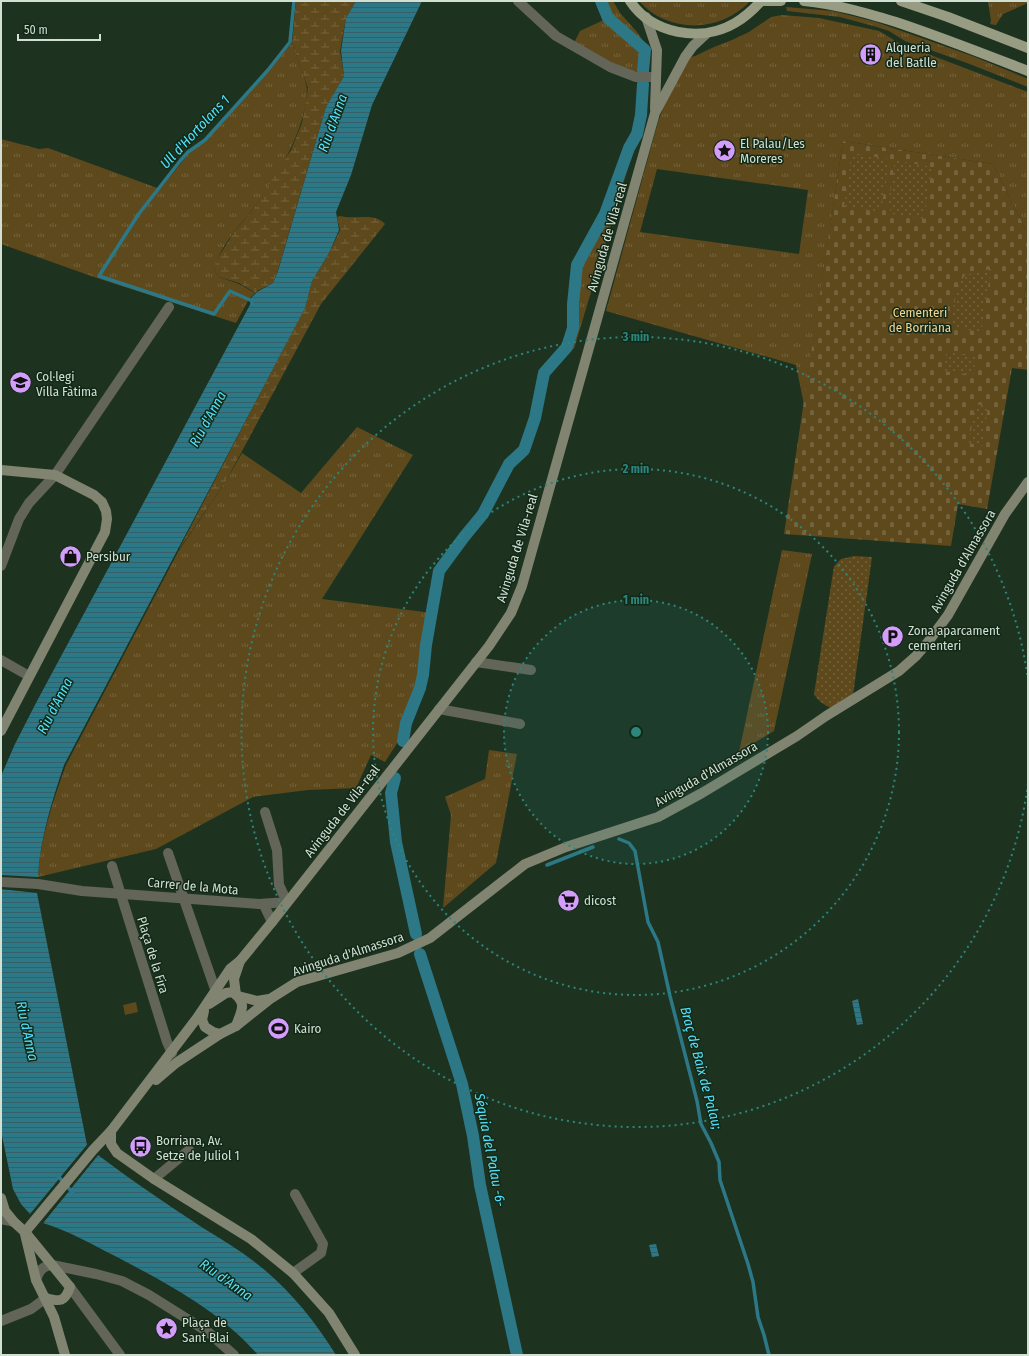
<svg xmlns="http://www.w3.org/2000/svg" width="1029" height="1356" viewBox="0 0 1029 1356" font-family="'Fira Sans Condensed',sans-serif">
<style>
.grass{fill:url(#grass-tufts);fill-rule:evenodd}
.wetland{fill:url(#wetland-marsh)}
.cemetery{fill:url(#cemetery-stones)}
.park{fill:#5e491d}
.garden{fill:url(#garden-dots)}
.water{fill:url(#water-rules)}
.pier{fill:#1d3320}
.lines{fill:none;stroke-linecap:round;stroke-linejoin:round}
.stream{stroke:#2c7887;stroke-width:3.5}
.canal{stroke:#2c7887;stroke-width:12}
.street{stroke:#626558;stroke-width:10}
.secondary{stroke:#808470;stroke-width:10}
.primary{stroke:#979c82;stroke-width:10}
.ring{fill:none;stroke:#2c867d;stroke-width:2;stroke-dasharray:2 4}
.labels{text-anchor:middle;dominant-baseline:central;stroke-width:3;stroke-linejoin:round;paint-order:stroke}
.poi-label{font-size:13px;fill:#d2dfd3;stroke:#132917;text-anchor:start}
.street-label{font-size:13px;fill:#d2dfd3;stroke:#132917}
.park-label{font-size:13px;fill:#f6d38e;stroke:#132917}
.water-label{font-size:14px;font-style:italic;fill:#51e1fd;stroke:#132917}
.centre{fill:#2c867d;stroke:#132917;stroke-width:2}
.ring-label{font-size:12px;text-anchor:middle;font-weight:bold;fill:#2c867d;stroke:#132917;stroke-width:3;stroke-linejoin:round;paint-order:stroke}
</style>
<defs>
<pattern id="grass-tufts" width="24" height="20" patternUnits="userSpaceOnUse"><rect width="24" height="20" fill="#5e491d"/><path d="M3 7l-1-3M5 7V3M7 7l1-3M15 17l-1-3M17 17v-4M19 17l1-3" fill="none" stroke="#74633d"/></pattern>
<pattern id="wetland-marsh" width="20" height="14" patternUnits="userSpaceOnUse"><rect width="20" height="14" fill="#5e491d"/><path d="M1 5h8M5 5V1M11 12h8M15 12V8" fill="none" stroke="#74633d"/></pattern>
<pattern id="cemetery-stones" width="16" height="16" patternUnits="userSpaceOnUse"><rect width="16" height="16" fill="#5e491d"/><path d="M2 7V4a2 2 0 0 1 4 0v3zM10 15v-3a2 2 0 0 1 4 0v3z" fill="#74633d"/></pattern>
<pattern id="garden-dots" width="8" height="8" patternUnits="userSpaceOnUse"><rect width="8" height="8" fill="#5e491d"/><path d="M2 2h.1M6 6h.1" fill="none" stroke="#74633d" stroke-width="1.8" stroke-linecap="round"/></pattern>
<pattern id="water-rules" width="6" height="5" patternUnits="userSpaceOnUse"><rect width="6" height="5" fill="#2c7887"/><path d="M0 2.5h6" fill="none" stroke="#356067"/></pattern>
</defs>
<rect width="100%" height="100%" fill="#1d3320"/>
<g class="grass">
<polygon points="600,1 613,1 620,13 637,32 648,48 648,73 633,71 616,65 574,43 580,31 608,18"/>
<path d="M639,1H750C721,33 668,34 639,1Z"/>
<polygon points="988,1 1028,1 1028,3 1003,14 996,25 990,24 991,21"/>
<polygon points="786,7 833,11 876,22 975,57 1028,79 1028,87 967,63 905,41 889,31 877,27 840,17 787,11"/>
<path d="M782,15L819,18L879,31L899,43L1028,92V234L993,164L843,141L804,405L796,365L606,311L658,122L666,100L688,58L695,56L714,47L732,40L749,32L771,17ZM657,169L808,190L799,254L640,232Z"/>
<path d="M292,43C295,52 307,82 307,89C306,132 275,181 249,214C235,230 219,249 214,270L219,277L239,284L255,293L249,299L236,323L94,277L1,244V139L39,149L48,148L160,189L190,152L206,140Z"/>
<polygon points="637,134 638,134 574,349 568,347 573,328 573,304 578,265 606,214 629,148"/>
<polygon points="1028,274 1028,307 1023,306"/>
<path d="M357,427L413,455L322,599L432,613L425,646L423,675L420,688L405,722L401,737L385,762L371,755L356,788L308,790L253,797L156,849L38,877C40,838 53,801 66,765L178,552L226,481L242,453L301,493Z"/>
<polygon points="782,550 812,554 774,731 739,752"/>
<polygon points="489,750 517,754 496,863 443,908 451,815 445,797 485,779"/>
</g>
<g class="wetland">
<polygon points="296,1 356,1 346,18 340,51 344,76 326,107 278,270 273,283 257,291 256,293 239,283 219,277 214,270 216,261 234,232 254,208 291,150 302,123 308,88 292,43"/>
<path d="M340,216C354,220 375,212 385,224L321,304L226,481L178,551L305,307L312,281L329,253L340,230L337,217Z"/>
</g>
<polygon class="cemetery" points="843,141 993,164 1028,234 1028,273 1023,305 1028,307 1028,370 1012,368 987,509 958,504 951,546 784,534"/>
<polygon class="park" points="136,1002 138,1012 125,1015 123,1005"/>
<g class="garden">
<polygon points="852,153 889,159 882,204 875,211 844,206"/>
<polygon points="895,160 932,167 924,219 892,214 888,205"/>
<polygon points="991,269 981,332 950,327 957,288 965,275"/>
<polygon points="947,352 976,357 973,375 944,371"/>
<polygon points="975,404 988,406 982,446 969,443"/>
<path d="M854,556L872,557L853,695L831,708C824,705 818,701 814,694L834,566L841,559Z"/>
</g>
<g class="water">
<path d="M356,1H422L372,105L351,175L336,212L339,230L329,253L312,281L305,308L64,765C52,801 40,838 38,877L1,875V776L15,744L37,701L252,301L250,299L257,292L273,283L278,271L326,107L344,76L341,51L346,18Z"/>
<polygon points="1,889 37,893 87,1145 30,1214 21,1204 13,1189 1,1131"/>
<polygon points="858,999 863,1024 857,1025 852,1001"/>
<path d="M98,1155C132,1181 167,1204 203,1228C223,1240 243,1252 261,1267C291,1291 316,1323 336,1355H258C220,1311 168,1284 117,1257C93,1245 69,1231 43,1223Z"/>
<polygon points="656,1244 659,1256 652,1257 649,1245"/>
</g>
<g class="pier">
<polygon points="1,887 37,890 37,892 1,889"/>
<polygon points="87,1145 88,1147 32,1216 30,1215"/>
<polygon points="96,1154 98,1155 43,1223 41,1222"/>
</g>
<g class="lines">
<g class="stream">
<polyline points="252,305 252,301 230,291 214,314 99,276 138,215 180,161 188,152 205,140 268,70 290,42 294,1"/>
<polyline points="619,839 629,843 635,851 648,922 658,942 670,996 697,1101 701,1124 711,1143 719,1162 720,1180 748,1264 753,1282 758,1317 764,1335 769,1355"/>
<polyline points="547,865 593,847"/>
<polyline points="57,1175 73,1193"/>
</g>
<g class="canal">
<polyline points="601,1 608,18 645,50 643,71"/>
<polyline points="403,741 406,723 420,688 423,675 426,645 439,571 464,537 483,514 509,464 524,450 535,418 544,373 567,347 573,328 573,304 577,265 605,214 629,148 637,134 641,115 643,84"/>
<polyline points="395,778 391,793 396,842 416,934"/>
<polyline points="420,954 462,1084 473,1136 480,1185 517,1355"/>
</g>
<g class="street">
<polyline points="518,1 556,36 610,67 636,77 656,77"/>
<polyline points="1,566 19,519 29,503 55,475 169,307"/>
<polyline points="1,660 29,676"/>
<polyline points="476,662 531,670"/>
<polyline points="439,709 520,724"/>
<polyline points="168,853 215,989"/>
<polyline points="112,866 167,1042 172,1053"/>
<polyline points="1,882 38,884 82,891 259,904 287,902 279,885 277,850 265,812"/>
<polyline points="264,905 272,922"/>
<polyline points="154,1179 189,1150"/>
<polyline points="1,1219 14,1222"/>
<polyline points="293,1273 321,1253 323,1244 295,1194"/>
<path d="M36,1280C39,1271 42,1266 52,1265L96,1274L122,1281L149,1295L208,1332L234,1355"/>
<polyline points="70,1287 120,1355"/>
<polyline points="1,1321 31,1309 46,1298"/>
</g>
<g class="secondary">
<polyline points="646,17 657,50 655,109"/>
<polyline points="1,470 55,475 94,495 102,502 106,511 107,519 105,532 1,731"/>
<polyline points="236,995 234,979 240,961"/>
<polyline points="238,996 257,1001 269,999"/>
<path d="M209,1004L226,993L233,992C248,1004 241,1011 236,1026"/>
<polyline points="204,1011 202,1020 205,1027 213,1032 220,1034"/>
<polyline points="156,1080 176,1063 220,1034 236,1026 270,999 297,982 398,953 430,938 525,864 566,847 658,817 702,793 797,736 826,716 899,671 916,656 928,642 948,615 1005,514 1028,482"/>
<polyline points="111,1131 111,1144 117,1153 154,1179 251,1239 293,1273 329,1313 355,1355"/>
<path d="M1,1198L5,1211L14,1222L25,1232L70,1287C65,1302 60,1302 46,1298"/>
<polyline points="25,1232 93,1150 111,1131 197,1018 230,969 240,961 272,922 489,646 511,613 522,586 655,113 685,57 693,46 706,34"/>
<polyline points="25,1234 36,1280 54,1317 65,1355"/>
</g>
<g class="primary">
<path d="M630,1C652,34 701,43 735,23C745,17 753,10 761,1"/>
<polyline points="761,1 781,1"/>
<path d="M804,1C836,4 866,13 896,22C941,37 984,54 1028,71"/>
<polyline points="901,1 948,17 1028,48"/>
</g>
</g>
<circle cx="636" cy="732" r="132" fill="#2c867d" fill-opacity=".12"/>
<g class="ring">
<circle cx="636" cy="732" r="132"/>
<circle cx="636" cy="732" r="263"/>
<path d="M1028 784A395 395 0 1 1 1028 680"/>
</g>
<defs>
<symbol id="building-disc" viewBox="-11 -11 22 22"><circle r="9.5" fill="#d49cfc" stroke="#132917"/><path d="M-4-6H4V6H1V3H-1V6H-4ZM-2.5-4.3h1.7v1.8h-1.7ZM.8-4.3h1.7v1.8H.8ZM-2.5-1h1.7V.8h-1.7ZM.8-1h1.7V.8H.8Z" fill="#111"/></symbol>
<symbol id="sight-disc" viewBox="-11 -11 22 22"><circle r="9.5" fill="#d49cfc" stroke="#132917"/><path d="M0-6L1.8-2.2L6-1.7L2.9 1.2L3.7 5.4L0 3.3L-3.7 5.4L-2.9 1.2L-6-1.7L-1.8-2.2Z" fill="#111"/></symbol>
<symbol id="school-disc" viewBox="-11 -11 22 22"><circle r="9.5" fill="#d49cfc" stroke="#132917"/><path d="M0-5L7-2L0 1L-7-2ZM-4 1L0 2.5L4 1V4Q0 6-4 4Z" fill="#111"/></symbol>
<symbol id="shop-disc" viewBox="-11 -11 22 22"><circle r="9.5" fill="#d49cfc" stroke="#132917"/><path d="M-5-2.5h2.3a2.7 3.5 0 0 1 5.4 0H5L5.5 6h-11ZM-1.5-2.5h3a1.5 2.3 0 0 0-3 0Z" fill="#111"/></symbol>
<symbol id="parking-disc" viewBox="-11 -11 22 22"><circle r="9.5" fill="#d49cfc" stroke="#132917"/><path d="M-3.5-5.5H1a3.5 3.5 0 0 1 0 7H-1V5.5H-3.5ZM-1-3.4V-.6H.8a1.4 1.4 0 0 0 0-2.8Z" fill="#111"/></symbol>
<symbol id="supermarket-disc" viewBox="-11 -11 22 22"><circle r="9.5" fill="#d49cfc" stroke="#132917"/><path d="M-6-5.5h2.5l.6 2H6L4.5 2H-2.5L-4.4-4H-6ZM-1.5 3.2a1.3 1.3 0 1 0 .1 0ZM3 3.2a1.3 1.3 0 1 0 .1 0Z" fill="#111"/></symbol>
<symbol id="stadium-disc" viewBox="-11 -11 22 22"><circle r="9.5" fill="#d49cfc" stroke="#132917"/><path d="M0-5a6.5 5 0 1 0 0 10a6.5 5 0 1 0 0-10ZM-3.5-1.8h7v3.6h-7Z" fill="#111"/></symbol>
<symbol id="bus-disc" viewBox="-11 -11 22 22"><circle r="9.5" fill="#d49cfc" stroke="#132917"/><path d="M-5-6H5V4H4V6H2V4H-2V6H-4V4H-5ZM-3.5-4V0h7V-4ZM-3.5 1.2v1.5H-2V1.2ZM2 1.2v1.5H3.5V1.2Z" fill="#111"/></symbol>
</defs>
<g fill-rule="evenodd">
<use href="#building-disc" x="858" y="42" width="25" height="25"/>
<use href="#sight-disc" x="712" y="138" width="25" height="25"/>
<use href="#school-disc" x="8" y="370" width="25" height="25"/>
<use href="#shop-disc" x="58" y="544" width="25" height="25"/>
<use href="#parking-disc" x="880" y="624" width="25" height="25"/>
<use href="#supermarket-disc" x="556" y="888" width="25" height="25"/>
<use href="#stadium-disc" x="266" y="1016" width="25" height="25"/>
<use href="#bus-disc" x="128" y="1134" width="25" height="25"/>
<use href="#sight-disc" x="154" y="1316" width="25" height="25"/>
</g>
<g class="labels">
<g class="poi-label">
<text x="886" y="47">Alqueria<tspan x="886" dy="15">del Batlle</tspan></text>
<text x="740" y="143">El Palau/Les<tspan x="740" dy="15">Moreres</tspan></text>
<text x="36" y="376">Col·legi<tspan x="36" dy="15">Villa Fàtima</tspan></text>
<text x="86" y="556">Persibur</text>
<text x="908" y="630">Zona aparcament<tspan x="908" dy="15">cementeri</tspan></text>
<text x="584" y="900">dicost</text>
<text x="294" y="1028">Kairo</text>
<text x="156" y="1140">Borriana, Av.<tspan x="156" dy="15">Setze de Juliol 1</tspan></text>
<text x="182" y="1322">Plaça de<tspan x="182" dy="15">Sant Blai</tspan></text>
</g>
<g class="street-label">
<text transform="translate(607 237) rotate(-74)">Avinguda de Vila-real</text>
<text transform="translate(517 548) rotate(-73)">Avinguda de Vila-real</text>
<text transform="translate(963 561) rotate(-60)">Avinguda d'Almassora</text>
<text transform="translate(706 774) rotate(-30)">Avinguda d'Almassora</text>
<text transform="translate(342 811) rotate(-52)">Avinguda de Vila-real</text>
<text transform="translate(193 886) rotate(5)">Carrer de la Mota</text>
<text transform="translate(348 954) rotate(-18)">Avinguda d'Almassora</text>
<text transform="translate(153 955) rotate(73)">Plaça de la Fira</text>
</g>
<g class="park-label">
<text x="920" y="312">Cementeri<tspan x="920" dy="15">de Borriana</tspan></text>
</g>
<g class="water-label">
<text transform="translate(333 123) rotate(-70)">Riu d'Anna</text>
<text transform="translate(195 132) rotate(-47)">Ull d'Hortolans 1</text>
<text transform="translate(208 419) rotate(-61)">Riu d'Anna</text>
<text transform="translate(55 706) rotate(-63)">Riu d'Anna</text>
<text transform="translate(27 1031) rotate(78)">Riu d'Anna</text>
<text transform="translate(701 1068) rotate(75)">Braç de Baix de Palau;</text>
<text transform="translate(490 1150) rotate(79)">Séquia del Palau -6-</text>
<text transform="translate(226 1280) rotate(35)">Riu d'Anna</text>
</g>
</g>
<circle cx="636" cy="732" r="6" class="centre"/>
<g class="ring-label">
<text x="636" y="341">3 min</text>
<text x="636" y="473">2 min</text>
<text x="636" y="604">1 min</text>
</g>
<rect width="1029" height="1356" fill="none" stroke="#d2dfd3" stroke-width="4"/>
<path d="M18 34v6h82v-6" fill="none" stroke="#d2dfd3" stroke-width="2"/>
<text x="24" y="34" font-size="12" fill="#d2dfd3" stroke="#132917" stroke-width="3" paint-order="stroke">50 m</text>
</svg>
